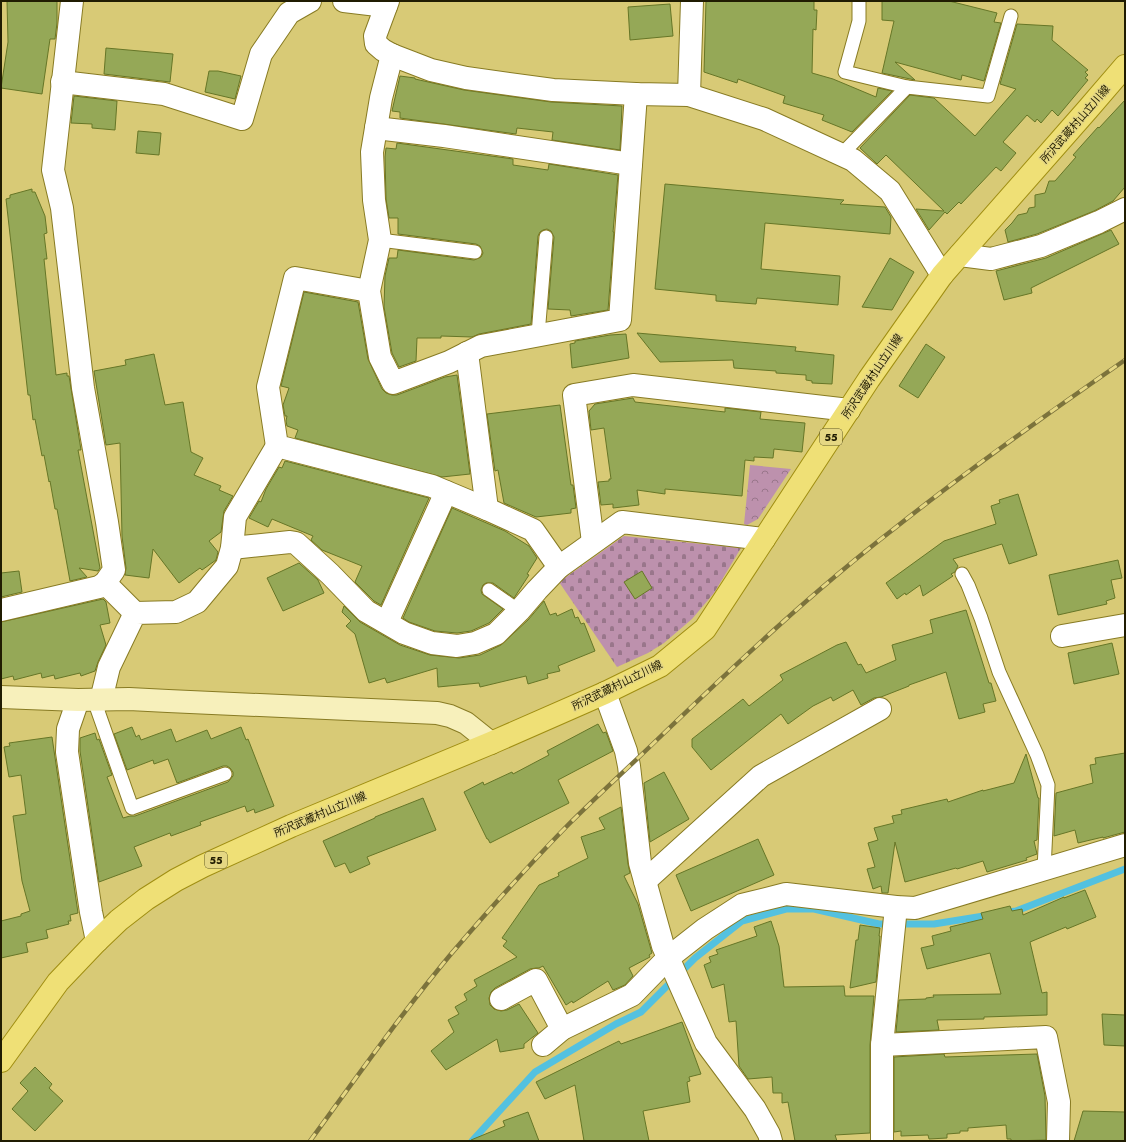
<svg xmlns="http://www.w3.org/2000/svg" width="1126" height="1142" viewBox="0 0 1126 1142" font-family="Jost,'Noto Sans JP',sans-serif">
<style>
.cemetery{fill:url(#cemetery-stones)}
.park{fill:url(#park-crowns)}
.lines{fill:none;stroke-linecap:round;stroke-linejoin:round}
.stream{stroke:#53c1e0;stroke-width:7}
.building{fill:#95a857;stroke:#667627}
.lane-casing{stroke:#887b23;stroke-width:15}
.street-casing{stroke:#887b23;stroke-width:24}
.secondary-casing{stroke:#887b23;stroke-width:24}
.primary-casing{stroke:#a08e12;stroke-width:24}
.lane{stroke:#fff;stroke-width:13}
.street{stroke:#fff;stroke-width:22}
.secondary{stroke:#f7f0bb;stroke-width:22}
.primary{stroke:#efe076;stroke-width:22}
.rail-casing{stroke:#7c733c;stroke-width:4.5}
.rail{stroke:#e5d783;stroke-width:3;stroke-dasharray:9;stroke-linecap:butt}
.labels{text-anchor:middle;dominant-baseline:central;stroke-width:3;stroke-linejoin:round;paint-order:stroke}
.shield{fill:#e5d783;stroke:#5b5429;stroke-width:1}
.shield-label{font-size:10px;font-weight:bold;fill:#201c02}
.street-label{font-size:11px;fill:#201c02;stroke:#e5d783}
</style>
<defs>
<pattern id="cemetery-stones" width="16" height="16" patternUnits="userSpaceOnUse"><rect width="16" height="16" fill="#bd91ad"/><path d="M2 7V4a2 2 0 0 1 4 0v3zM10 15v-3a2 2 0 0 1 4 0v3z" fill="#99768b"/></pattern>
<pattern id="park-crowns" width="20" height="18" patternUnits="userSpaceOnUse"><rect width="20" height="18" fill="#bd91ad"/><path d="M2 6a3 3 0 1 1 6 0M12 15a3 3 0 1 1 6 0" fill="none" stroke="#99768b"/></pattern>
</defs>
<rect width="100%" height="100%" fill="#d8ca76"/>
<polygon class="cemetery" points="624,536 741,548 714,593 692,619 664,643 648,653 617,667 559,582"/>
<polygon class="park" points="750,465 791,469 758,519 747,525 744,524"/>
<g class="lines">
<g class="stream">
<polyline points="1008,912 1016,911 1125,869"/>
<polyline points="472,1141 535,1072 616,1024 641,1012 695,958 742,921 786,909 814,909 879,924 934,924 990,915"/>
</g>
</g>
<g class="building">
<polygon points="7,1 57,1 57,23 55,39 50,39 42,94 1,88 8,42"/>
<polygon points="706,1 814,1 814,10 817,10 816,30 813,29 812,73 833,79 876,97 878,88 892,91 852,132 822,120 824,115 783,103 785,96 738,79 737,83 704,72"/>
<polygon points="882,1 949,1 997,13 994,22 1001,23 984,81 962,75 961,80 895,62 915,80 882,73 894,21 882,20"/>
<polygon points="670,4 673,36 630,40 628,7"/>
<polygon points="1017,24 1053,26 1052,40 1088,70 1085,72 1088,75 1085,78 1088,80 1058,116 1052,110 1041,123 1037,119 1035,122 1027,115 1003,142 1016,153 1001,171 996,167 961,204 959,202 947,214 945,212 929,230 916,209 944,211 886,155 877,164 860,148 910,95 934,98 975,136 1016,89 1000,84"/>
<polygon points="106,48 173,54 170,82 104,74"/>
<polygon points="209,71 218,71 241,76 235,99 205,92"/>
<polygon points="400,76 415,78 415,79 464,90 551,102 622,106 620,150 552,140 553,132 517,128 516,134 400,118 400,112 392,111"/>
<polygon points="74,96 117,101 115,130 92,128 92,124 71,123"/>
<polygon points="1125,100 1125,187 1113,201 1094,211 1037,234 1008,242 1005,230 1012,223 1018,215 1027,213 1029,208 1035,207 1035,195 1045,193 1049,181 1055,181 1076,157 1073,155 1098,127 1099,128"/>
<polygon points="138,131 161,133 159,155 136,153"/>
<polygon points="397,143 513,159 513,165 548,170 549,164 618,175 613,232 614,232 608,310 571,316 570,310 548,309 554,237 551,231 547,229 543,230 540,232 538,236 531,324 479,334 472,337 441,336 441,338 417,338 416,361 399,367 392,353 384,307 385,276 389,258 397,258 398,250 474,260 481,257 483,253 480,246 476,244 398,234 398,218 389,218 386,199 385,157 386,148 396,149"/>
<polygon points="665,184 844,200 840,204 885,207 891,217 890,234 765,223 761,269 840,276 838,305 757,298 756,304 716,301 716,295 655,289"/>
<polygon points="32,189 32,192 35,192 45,216 47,233 44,234 47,259 44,259 56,375 67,373 67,376 69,376 81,450 78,450 100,568 98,571 79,568 87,577 70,581 57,509 55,509 50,481 49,482 44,455 42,456 35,419 33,420 30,395 28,395 6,199 10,198 10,195"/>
<polygon points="1111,230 1119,244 1031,288 1032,293 1004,300 996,271 1046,258"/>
<polygon points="890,258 914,272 892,310 862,307"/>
<polygon points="304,292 358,302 368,359 382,389 386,393 392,395 397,395 445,377 457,375 470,474 442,477 295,438 298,430 287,426 286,421 287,416 285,416 283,405 289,388 281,386"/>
<polygon points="637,333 796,347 795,351 834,355 832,384 812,383 812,381 806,380 806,375 776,373 776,371 734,368 733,360 660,362"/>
<polygon points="626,334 629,358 572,368 570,344 575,343 575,341 610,335"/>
<polygon points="926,344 945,357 918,398 899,386"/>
<polygon points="154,354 165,405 183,402 191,452 203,458 194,475 221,486 219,490 233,496 224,511 221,532 209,541 218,552 216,560 202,570 200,568 179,583 153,549 149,578 125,575 126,568 122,536 120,443 106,445 94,371 126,365 125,360"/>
<polygon points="633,398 635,402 725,412 725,408 761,412 760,419 805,423 802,452 774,449 773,458 754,457 754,461 745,460 742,496 665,489 665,494 637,490 639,505 613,508 613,504 601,505 598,482 609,481 609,479 611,479 604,428 591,430 589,411 595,404"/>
<polygon points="560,405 571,485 573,485 576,508 571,509 571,513 536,517 504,503 498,470 495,471 487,414"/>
<polygon points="285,461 429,498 381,605 374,601 355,582 362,566 322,550 311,540 313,536 272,519 268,527 249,518 259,501 261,502 266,489 279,467 282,468"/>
<polygon points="1018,494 1037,555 1009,564 1002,544 953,559 958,566 955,572 951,574 953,576 923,596 920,585 906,595 905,593 897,599 886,583 944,541 996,524 991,506 1000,503 999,500"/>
<polygon points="452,508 505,531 529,546 537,558 527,574 529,575 514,598 493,583 486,583 483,585 481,590 482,594 503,609 489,623 471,631 457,633 435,631 409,622 403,618"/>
<polygon points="1118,560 1122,578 1111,580 1115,598 1106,601 1107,604 1058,615 1049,575"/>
<polygon points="299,563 318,580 324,593 283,611 267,578"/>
<polygon points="19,571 22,592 1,597 1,573"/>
<polygon points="642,571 652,588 635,599 624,582"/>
<polygon points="103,599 106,602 110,623 100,625 106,645 98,662 95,671 81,676 80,673 55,679 54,675 42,678 41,673 14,680 13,676 1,679 1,622"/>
<polygon points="544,601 550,615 556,613 557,616 572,609 575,618 578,617 581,624 584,623 595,651 558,666 560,671 547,674 548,678 528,684 526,676 480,687 479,683 438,687 437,668 387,683 385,678 369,683 355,634 346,626 351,621 342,612 344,606 360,622 400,645 430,655 459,658 480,655 501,645 528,620"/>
<polygon points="966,610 989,683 991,683 996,701 983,704 985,712 959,719 946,672 909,685 909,686 881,697 874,698 861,705 853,690 833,701 831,697 813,706 788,724 781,714 711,770 692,747 692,739 743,699 749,706 783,680 780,675 837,645 846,642 858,665 861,664 866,673 896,660 892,645 933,633 930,620"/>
<polygon points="1112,643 1119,674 1074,684 1068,653"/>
<polygon points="598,724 603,733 606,732 613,751 558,780 569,803 490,843 488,839 487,839 464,792 483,782 484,785 512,772 513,774 549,755 547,751"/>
<polygon points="132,727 136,737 139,735 141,740 171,729 176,742 207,730 211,739 241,727 246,740 248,739 274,806 255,813 254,809 247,812 245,806 200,822 201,825 171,836 170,833 134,847 142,866 99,882 80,751 80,738 95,733 97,740 99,739 112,775 107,777 123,818 130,816 135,816 228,782 233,776 233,772 230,768 227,766 223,766 177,783 168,759 154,764 153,760 127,770 114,734"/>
<polygon points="52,737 78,913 70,915 71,921 68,921 69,924 46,930 48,938 26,943 28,952 1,958 1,921 21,916 21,914 30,911 22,881 13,816 26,814 21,775 9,777 4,747 10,746 9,743"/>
<polygon points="1125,753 1125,832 1103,838 1103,837 1078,843 1075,830 1054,836 1056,793 1093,783 1090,765 1096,764 1095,758"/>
<polygon points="1026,754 1038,798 1039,798 1037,840 1034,841 1037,854 1026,858 1027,860 987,872 983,861 957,869 956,868 905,882 895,842 888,893 882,893 881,886 873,889 867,869 875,867 868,843 878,840 874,828 894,823 892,816 902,814 901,810 947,799 948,802 983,790 983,791 1014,783"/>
<polygon points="664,772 689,819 650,842 644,783"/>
<polygon points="423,798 436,830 367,857 370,864 350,873 345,863 335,867 323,841 375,818 375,817"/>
<polygon points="621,807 628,864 630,873 624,876 638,904 652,953 649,955 650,957 629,968 633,976 625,985 613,990 608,981 573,1003 572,1001 566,1005 543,966 539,968 536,968 530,969 495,988 491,992 489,998 490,1005 494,1009 501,1011 507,1010 519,1004 538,1033 524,1044 524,1048 500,1052 497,1039 446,1070 431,1051 454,1032 448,1020 459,1014 455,1007 467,1000 464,994 477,986 474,980 517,957 503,946 507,941 502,938 539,885 559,876 558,873 588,858 581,837 605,829 599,818"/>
<polygon points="758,839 774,875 691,911 676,875"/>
<polygon points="1085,890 1096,917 1067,929 1066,927 1030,942 1042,993 1047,992 1047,1015 984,1017 984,1019 937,1020 939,1030 896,1032 899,1000 926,999 926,998 934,997 933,995 1001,994 990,953 927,969 921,948 934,945 932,936 951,931 950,927 983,919 981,913 1010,906 1012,911 1022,909 1023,915 1064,897 1064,898"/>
<polygon points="771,921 779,946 784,987 844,986 845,996 874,996 870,1045 870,1133 835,1135 837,1141 795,1141 788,1102 782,1103 782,1093 773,1093 772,1077 748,1079 739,1066 736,1021 729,1022 724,984 712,988 704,965 711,962 709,957 718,954 716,950 757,936 754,927"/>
<polygon points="860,925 880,928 879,936 880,936 876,982 850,988 856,940 858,940"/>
<polygon points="1102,1014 1125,1015 1125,1046 1104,1045"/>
<polygon points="682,1022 701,1074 689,1077 690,1081 687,1082 690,1102 643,1111 649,1141 584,1141 575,1085 545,1099 536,1082 619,1041 621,1044"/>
<polygon points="944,1054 945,1057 1037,1054 1045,1096 1046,1140 1011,1141 1011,1139 1007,1139 1006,1125 968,1128 968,1131 960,1131 960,1133 947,1134 947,1138 929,1139 928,1135 901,1136 901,1131 894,1132 894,1057"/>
<polygon points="35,1067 52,1084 49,1088 63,1101 35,1131 12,1109 28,1091 20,1083"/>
<polygon points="1083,1111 1125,1112 1125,1141 1074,1141"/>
<polygon points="528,1112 539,1141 471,1141 471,1140 505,1126 503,1121"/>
</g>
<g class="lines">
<defs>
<g id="lane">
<polyline points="859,1 859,21 845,72 907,87 988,96 1011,16"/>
<polyline points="841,155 907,87"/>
<polyline points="380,240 475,252"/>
<polyline points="538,335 546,237"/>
<polyline points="962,574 968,585 981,618 999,672 1037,755 1048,785 1044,870"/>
<polyline points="489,590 519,611"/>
<polyline points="94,700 132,808 225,774"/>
</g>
<g id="street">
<polyline points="344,1 386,6"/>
<polyline points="388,1 375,36 376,44 383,50 392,55 431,70 466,78 553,90 636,94 689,95 764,119 853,160 890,191 942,275"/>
<polyline points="392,55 381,98 372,152 374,200 380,240 369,291 380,357 393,383 449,362 481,346 620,320 636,94"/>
<polyline points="62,82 164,94 242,119 261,54 289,13 310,1"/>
<polyline points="689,95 692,1"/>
<polyline points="376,128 444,136 631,164"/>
<polyline points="960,255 991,259 1041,246 1099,222 1125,209"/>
<polyline points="369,291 295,278 268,387 277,446 432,486 487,509 533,530 559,567 622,522 764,539"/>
<polyline points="467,353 487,509"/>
<polyline points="593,542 574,395 633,385 849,410"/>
<polyline points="232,548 290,542 296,543 330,574 366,611 404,633 432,643 457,646 475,643 496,634 519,611 537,590 559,567"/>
<polyline points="105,583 135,613"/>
<polyline points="1,610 99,587 105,583 114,570 107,522 83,388 62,208 53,170 72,1"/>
<polyline points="387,622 446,492"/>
<polyline points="1062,636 1125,625"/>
<polyline points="605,693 626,751 629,766 640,863 663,946 706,1043 755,1109 769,1134 771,1141"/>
<polyline points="78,700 68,729 67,752 91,912 97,941"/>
<polyline points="101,700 109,667 135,613 176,612 197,602 227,566 232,548 235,517 277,446"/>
<polyline points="645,881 761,776 880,709"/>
<polyline points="501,999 536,980 562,1029"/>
<polyline points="543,1045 562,1029 632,995 668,958 705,929 742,905 786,894 896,907 915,908 1125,845"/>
<polyline points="882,1045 1046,1037 1059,1102 1058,1141"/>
<polyline points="882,1141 882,1045 896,907"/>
</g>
<polyline id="secondary" points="1,697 78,700 129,699 168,701 437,713 450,716 466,723 491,743"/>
<polyline id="primary" points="1,1061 58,982 97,941 119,920 146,899 176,880 203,866 291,826 491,743 605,693 660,666 705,629 869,379 942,275 1088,109 1125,66"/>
</defs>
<use href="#lane" class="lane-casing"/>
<use href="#street" class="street-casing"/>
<use href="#secondary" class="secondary-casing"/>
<use href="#primary" class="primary-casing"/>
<use href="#lane" class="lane"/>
<use href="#street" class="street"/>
<use href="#secondary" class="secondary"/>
<use href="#primary" class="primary"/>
<defs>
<path id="rail" d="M310,1141C356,1078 401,1014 451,954C488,911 526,868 566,827C597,796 629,767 661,736C736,664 812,592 895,528C969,469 1047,414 1125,360"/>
</defs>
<use href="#rail" class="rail-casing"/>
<use href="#rail" class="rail"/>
</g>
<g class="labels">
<g class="shield">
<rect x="820" y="429" width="22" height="16" rx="3"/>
<rect x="205" y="852" width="22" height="16" rx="3"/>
</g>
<g class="shield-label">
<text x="831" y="437">55</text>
<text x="216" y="860">55</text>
</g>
<g class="street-label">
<text transform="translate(1075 124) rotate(-49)">所沢武蔵村山立川線</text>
<text transform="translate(872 376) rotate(-56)">所沢武蔵村山立川線</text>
<text transform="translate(617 685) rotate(-26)">所沢武蔵村山立川線</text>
<text transform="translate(320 814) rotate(-23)">所沢武蔵村山立川線</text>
</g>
</g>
<rect width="1126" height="1142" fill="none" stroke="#201c02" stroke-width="4"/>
</svg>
